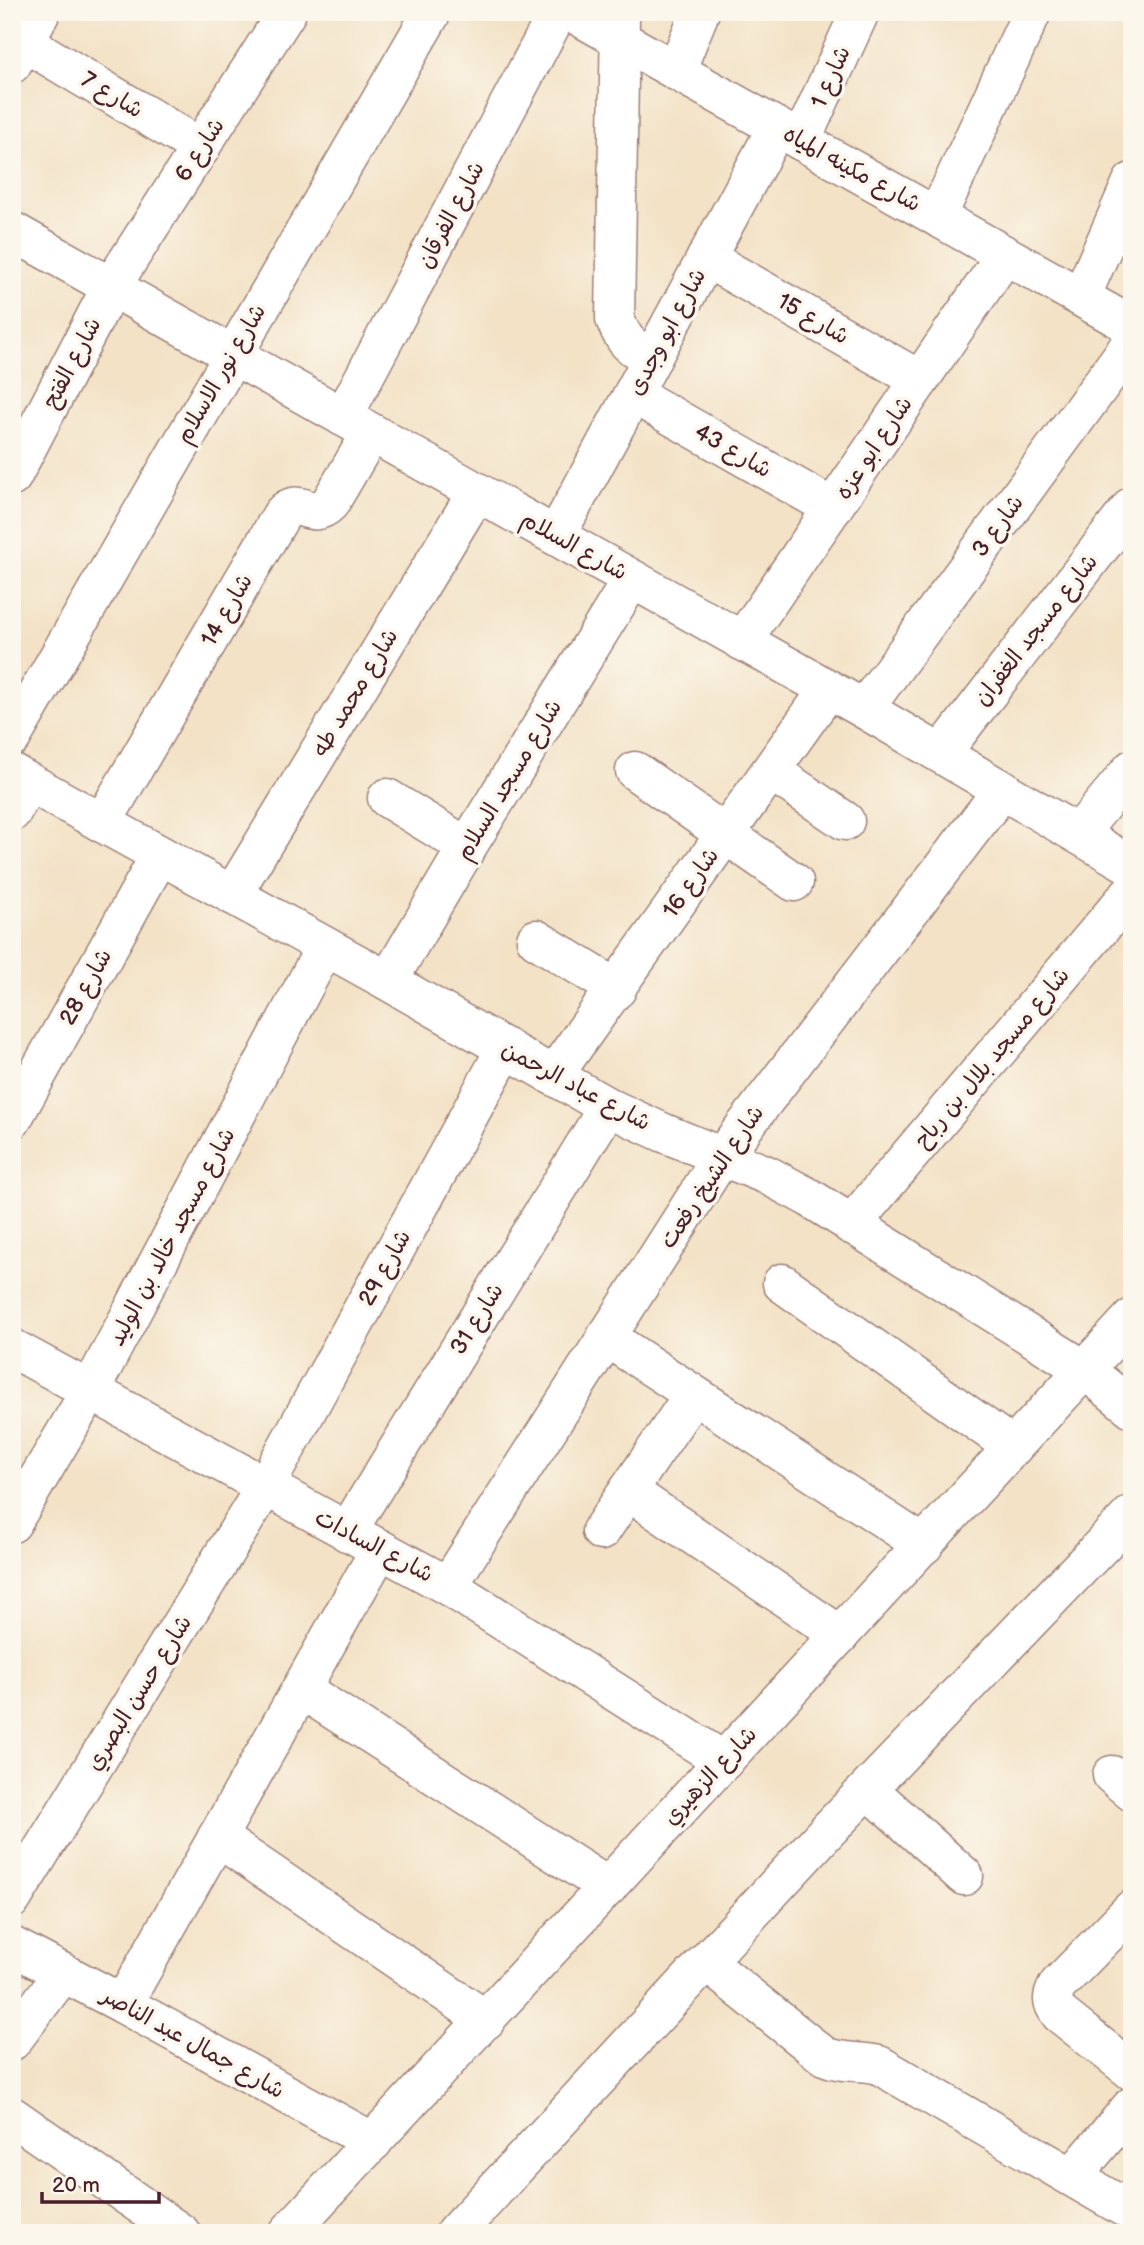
<svg xmlns="http://www.w3.org/2000/svg" width="1144" height="2245" viewBox="0 0 1144 2245" font-family="'Balsamiq Sans','Playpen Sans Arabic',sans-serif">
<style>
.lines{fill:none;stroke-linecap:round;stroke-linejoin:round}
.minor-casing{stroke:#9e8078;stroke-width:41}
.minor{stroke:#fff;stroke-width:38}
.labels{text-anchor:middle;dominant-baseline:central;stroke-width:7;stroke-linejoin:round;paint-order:stroke}
.street-label{font-size:23px;fill:#4a1f2b;stroke:#fbf7ec}
</style>
<rect width="100%" height="100%" fill="#fbf7ec"/>
<filter id="ink" filterUnits="userSpaceOnUse"><feTurbulence type="fractalNoise" baseFrequency=".0143" numOctaves="2"/><feDisplacementMap in="SourceGraphic" scale="14" xChannelSelector="R" yChannelSelector="G"/><feConvolveMatrix kernelMatrix="1 2 1 2 8 2 1 2 1" color-interpolation-filters="sRGB"/></filter>
<filter id="wash" filterUnits="userSpaceOnUse"><feTurbulence type="fractalNoise" baseFrequency=".00686" numOctaves="4" result="noise"/><feDisplacementMap in="SourceGraphic" scale="28" xChannelSelector="R" yChannelSelector="G"/><feGaussianBlur stdDeviation="1.57" result="paint"/><feColorMatrix in="noise" values="0 0 0 0 0 0 0 0 0 0 0 0 0 0 0 0 0 1.4 0 .05"/><feComposite in="paint" operator="in"/></filter>
<g filter="url(#wash)">
<rect width="100%" height="100%" fill="#f3e2c6"/>
</g>
<g filter="url(#ink)">
<g class="lines">
<defs>
<g id="minor">
<polyline points="571,12 1132,326"/>
<path d="M620,18L615,319C624,342 630,348 653,357"/>
<polyline points="24,42 201,148"/>
<polyline points="12,64 41,12"/>
<polyline points="676,71 700,12"/>
<polyline points="801,141 860,12"/>
<polyline points="937,217 1032,12"/>
<polyline points="12,231 864,709 1132,866"/>
<polyline points="706,258 920,380"/>
<polyline points="1081,297 1132,182"/>
<polyline points="633,394 833,508"/>
<polyline points="343,417 558,12"/>
<polyline points="12,477 111,287 287,12"/>
<polyline points="556,536 777,127"/>
<polyline points="742,641 1005,255"/>
<polyline points="864,709 1132,342"/>
<polyline points="12,737 432,12"/>
<polyline points="941,754 1132,506"/>
<polyline points="635,771 794,882"/>
<polyline points="771,771 845,821"/>
<polyline points="12,773 388,981 608,1107 664,1133 767,1175 810,1198 1085,1370 1132,1408"/>
<polyline points="387,798 467,847"/>
<polyline points="12,812 29,783"/>
<path d="M102,823L282,514C300,494 310,523 330,503L371,433"/>
<polyline points="1078,834 1132,769"/>
<polyline points="232,895 477,492"/>
<polyline points="536,939 617,989"/>
<polyline points="388,981 467,847 632,579"/>
<polyline points="553,1076 828,690"/>
<polyline points="12,1120 160,855"/>
<polyline points="851,1225 1132,891"/>
<polyline points="782,1283 1013,1447"/>
<polyline points="606,1337 924,1545"/>
<polyline points="12,1348 448,1586 724,1761"/>
<polyline points="628,1491 840,1635"/>
<polyline points="12,1523 90,1391 325,947"/>
<polyline points="601,1531 693,1395"/>
<polyline points="347,1532 608,1107"/>
<polyline points="448,1586 722,1156 1003,789"/>
<polyline points="301,1689 608,1887"/>
<polyline points="1112,1775 1132,1792"/>
<polyline points="868,1789 964,1876"/>
<polyline points="217,1837 486,2020"/>
<polyline points="12,1899 265,1487 506,1048"/>
<path d="M1132,1909L1058,1985C1051,1997 1051,2003 1060,2014L1132,2071"/>
<polyline points="12,1946 123,2004 373,2142"/>
<path d="M706,1962L824,2056C843,2064 860,2060 879,2065L1132,2212"/>
<polyline points="123,2004 380,1549"/>
<polyline points="12,2041 63,1973"/>
<polyline points="12,2116 181,2233"/>
<polyline points="1072,2177 1132,2106"/>
<polyline points="288,2233 1132,1318"/>
<polyline points="455,2233 827,1831 1132,1514"/>
</g>
</defs>
<use href="#minor" class="minor-casing"/>
<use href="#minor" class="minor"/>
</g>
</g>
<g class="labels">
<g class="street-label">
<text transform="translate(831 77) rotate(-66)">شارع 1</text>
<text transform="translate(112 95) rotate(31)">شارع 7</text>
<text transform="translate(200 150) rotate(-57)">شارع 6</text>
<text transform="translate(852 169) rotate(29)">شارع مكينه المياه</text>
<text transform="translate(451 215) rotate(-62)">شارع الفرقان</text>
<text transform="translate(813 319) rotate(30)">شارع 15</text>
<text transform="translate(667 332) rotate(-62)">شارع ابو وجدى</text>
<text transform="translate(72 363) rotate(-62)">شارع الفتح</text>
<text transform="translate(221 374) rotate(-60)">شارع نور الاسلام</text>
<text transform="translate(874 448) rotate(-56)">شارع ابو عزه</text>
<text transform="translate(733 451) rotate(30)">شارع 43</text>
<text transform="translate(998 526) rotate(-54)">شارع 3</text>
<text transform="translate(574 546) rotate(29)">شارع السلام</text>
<text transform="translate(227 610) rotate(-60)">شارع 14</text>
<text transform="translate(1036 630) rotate(-52)">شارع مسجد الغفران</text>
<text transform="translate(355 693) rotate(-59)">شارع محمد طه</text>
<text transform="translate(509 780) rotate(-59)">شارع مسجد السلام</text>
<text transform="translate(691 883) rotate(-55)">شارع 16</text>
<text transform="translate(86 987) rotate(-61)">شارع 28</text>
<text transform="translate(992 1058) rotate(-50)">شارع مسجد بلال بن رباح</text>
<text transform="translate(576 1086) rotate(28)">شارع عباد الرحمن</text>
<text transform="translate(712 1177) rotate(-56)">شارع الشيخ رفعت</text>
<text transform="translate(172 1237) rotate(-62)">شارع مسجد خالد بن الوليد</text>
<text transform="translate(385 1268) rotate(-61)">شارع 29</text>
<text transform="translate(477 1319) rotate(-58)">شارع 31</text>
<text transform="translate(374 1546) rotate(28)">شارع السادات</text>
<text transform="translate(139 1693) rotate(-58)">شارع حسن البصري</text>
<text transform="translate(710 1776) rotate(-47)">شارع الزهيري</text>
<text transform="translate(193 2043) rotate(29)">شارع جمال عبد الناصر</text>
</g>
</g>
<rect width="1144" height="2245" fill="none" stroke="#fbf7ec" stroke-width="42"/>
<path d="M42 2192v10h117v-10" fill="none" stroke="#4a1f2b" stroke-width="3.5"/>
<text x="52" y="2192" font-size="21" fill="#4a1f2b" stroke="#fbf7ec" stroke-width="5" paint-order="stroke">20 m</text>
</svg>
